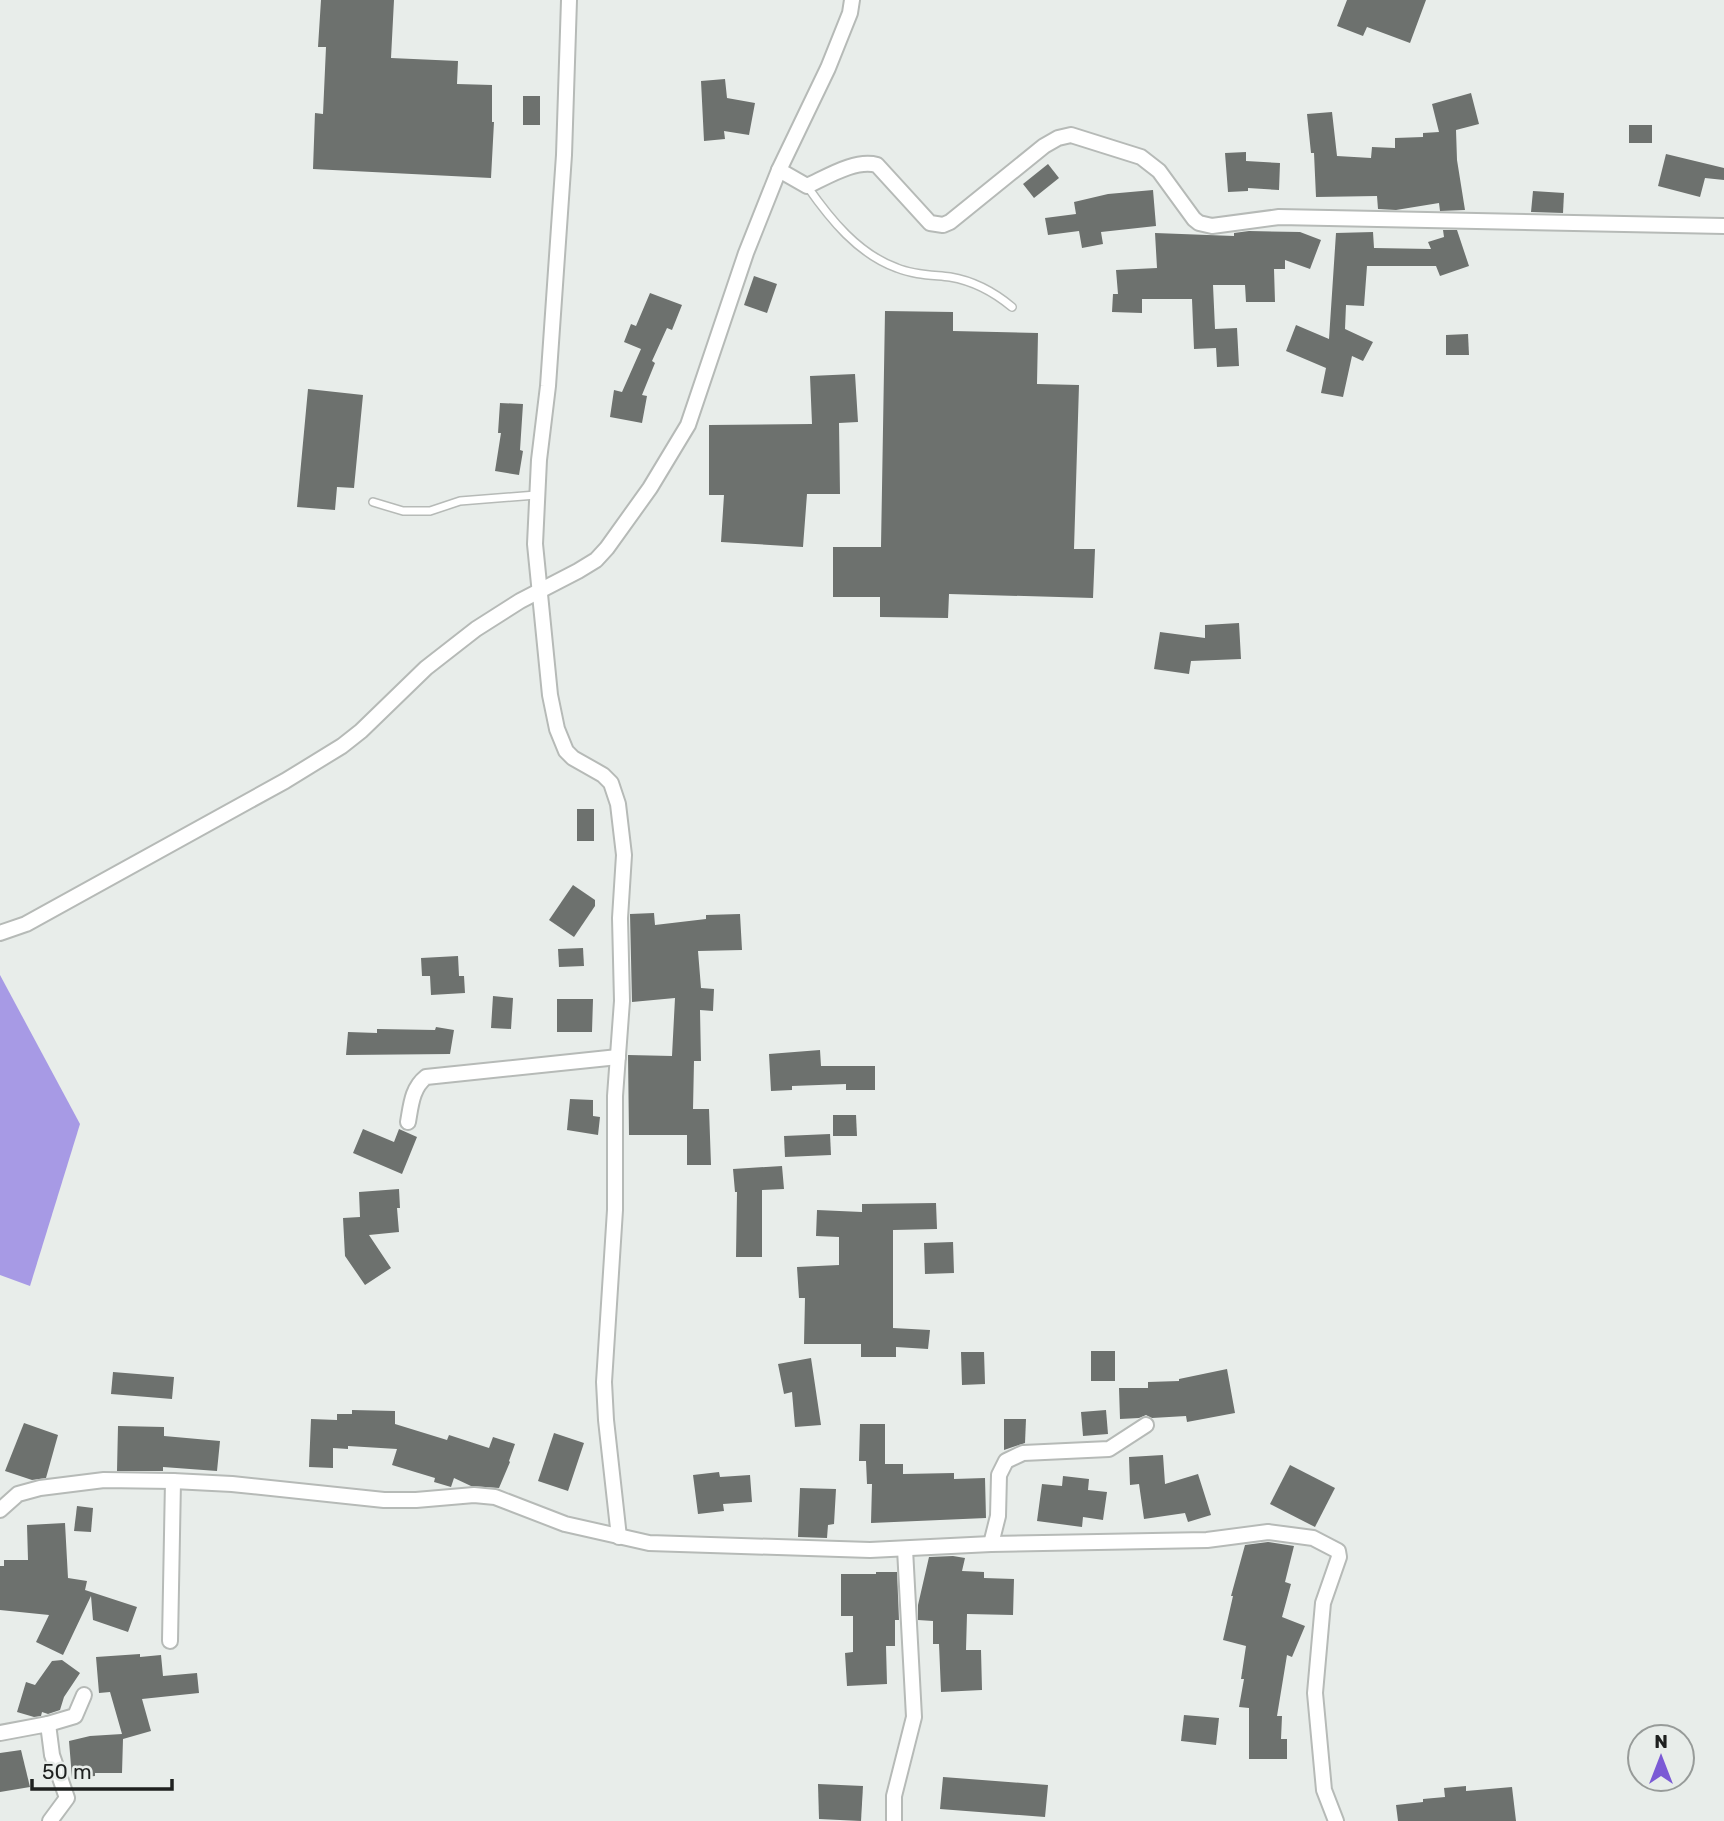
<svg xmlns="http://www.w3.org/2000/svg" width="1724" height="1821" viewBox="0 0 1724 1821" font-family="Rubik,sans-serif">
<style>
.water{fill:#a79ae5}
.building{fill:#6d716e}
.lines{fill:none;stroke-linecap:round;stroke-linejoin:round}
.service-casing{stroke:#b6bab7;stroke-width:10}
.minor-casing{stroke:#b6bab7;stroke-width:18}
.service{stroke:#fff;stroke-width:7}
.minor{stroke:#fff;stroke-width:14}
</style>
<rect width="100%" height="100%" fill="#e8edea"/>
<polygon class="water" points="0,975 80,1124 30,1286 0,1275"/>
<g class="building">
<polygon points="321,0 394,0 391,58 458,61 457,84 492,85 492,122 494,122 491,178 313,169 315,113 323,114 326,47 318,47"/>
<polygon points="1347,0 1426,0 1410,43 1367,27 1363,36 1337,26"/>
<polygon points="725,79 727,98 755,103 749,135 724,131 725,139 704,141 701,81"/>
<polygon points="1471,93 1479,124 1456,130 1457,160 1465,210 1440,211 1439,203 1396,210 1378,209 1377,196 1316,197 1314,153 1311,153 1307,114 1332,112 1337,156 1371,158 1372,147 1395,148 1395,138 1423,137 1423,133 1439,132 1432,104"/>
<rect x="523" y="96" width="17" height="29"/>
<rect x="1629" y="125" width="23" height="18"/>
<polygon points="1246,152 1246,161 1280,163 1279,190 1248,188 1248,191 1228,192 1225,153"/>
<polygon points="1666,154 1724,168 1724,180 1705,178 1700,197 1658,186"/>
<polygon points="1048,164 1059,178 1034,198 1023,184"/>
<polygon points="1153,190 1156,226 1101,232 1103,244 1082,248 1079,231 1048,235 1045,218 1076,214 1074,202 1108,194"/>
<polygon points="1533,191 1564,193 1563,213 1531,212"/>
<polygon points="1443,230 1457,230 1469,266 1440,276 1436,266 1367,266 1364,306 1346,305 1345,329 1373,342 1363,361 1352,356 1343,397 1321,393 1326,368 1286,351 1296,325 1329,339 1336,233 1373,232 1374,248 1431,249 1428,242 1444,237"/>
<polygon points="1249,231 1300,232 1321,240 1310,269 1285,260 1285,269 1274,269 1275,302 1246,302 1245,285 1213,285 1215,329 1237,328 1239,366 1217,367 1216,348 1194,349 1192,299 1142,299 1142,313 1112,312 1113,294 1118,294 1116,270 1157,268 1155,233 1234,236 1234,233"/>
<polygon points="754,276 777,284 767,313 744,305"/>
<polygon points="650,293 682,305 672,330 667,328 652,361 655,363 642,395 647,396 642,423 610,417 614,390 622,392 641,349 624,342 631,324 636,326"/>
<polygon points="885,311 953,312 953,331 1038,333 1037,384 1079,385 1074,549 1095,549 1093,598 949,594 948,618 880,617 880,597 833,597 833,547 881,547"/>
<polygon points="1468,334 1469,355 1446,355 1446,335"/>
<polygon points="855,374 858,422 839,423 840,494 807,494 803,547 721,542 724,495 709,495 709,425 812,424 810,376"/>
<polygon points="308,389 363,395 354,488 337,487 335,510 297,507"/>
<polygon points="500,403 523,404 520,450 523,451 519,475 495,471 501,433 498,433"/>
<polygon points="1239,623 1241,659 1191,661 1189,674 1154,669 1160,632 1205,638 1205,625"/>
<rect x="577" y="809" width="17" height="32"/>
<polygon points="573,885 595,900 595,906 574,937 549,920"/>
<polygon points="654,913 655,925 706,919 706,915 740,914 742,950 698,951 701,988 714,989 713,1011 700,1010 701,1061 694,1061 693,1109 709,1109 711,1165 687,1165 687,1135 629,1135 628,1055 672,1056 675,998 632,1002 630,914"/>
<polygon points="583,948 584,966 559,967 558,949"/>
<polygon points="458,956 459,976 464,976 465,993 431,995 430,976 422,976 421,958"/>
<polygon points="493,996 513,998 511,1029 491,1028"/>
<polygon points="557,999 593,999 592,1032 557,1032"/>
<polygon points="436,1027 454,1030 450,1054 346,1055 348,1032 377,1033 377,1029 435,1030"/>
<polygon points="820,1050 821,1066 875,1066 875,1090 846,1090 846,1084 792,1086 792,1090 771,1091 769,1054"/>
<polygon points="570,1099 593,1100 593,1116 600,1117 598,1135 567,1130"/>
<polygon points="833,1115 856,1115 857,1136 833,1136"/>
<polygon points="363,1129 394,1142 399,1129 417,1137 402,1174 353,1153"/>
<polygon points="830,1134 831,1155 785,1157 784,1136"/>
<polygon points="782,1166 784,1189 762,1190 762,1257 736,1257 737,1192 735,1192 733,1169"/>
<polygon points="399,1189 400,1208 397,1208 399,1232 369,1235 391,1268 365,1285 345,1256 343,1218 360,1217 359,1192"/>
<polygon points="936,1203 937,1229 893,1230 893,1328 930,1330 928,1349 896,1347 896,1357 861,1357 861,1344 804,1344 805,1298 799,1298 797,1267 839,1265 839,1237 816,1236 817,1210 862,1212 862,1204"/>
<polygon points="953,1242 954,1273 925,1274 924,1243"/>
<rect x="1091" y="1351" width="24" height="30"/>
<polygon points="961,1352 984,1352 985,1384 962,1385"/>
<polygon points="811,1358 821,1425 795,1427 792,1392 784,1394 778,1364"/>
<polygon points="1227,1369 1235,1413 1187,1422 1186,1416 1152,1418 1146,1415 1139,1418 1120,1419 1119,1388 1148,1388 1148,1382 1179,1381 1179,1379"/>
<polygon points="113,1372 174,1377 172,1399 111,1394"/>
<polygon points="352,1410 395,1411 395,1424 447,1440 449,1435 489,1448 493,1437 515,1444 509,1461 510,1462 499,1488 471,1486 454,1478 451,1487 434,1482 435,1478 392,1465 397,1449 348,1446 348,1449 333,1448 333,1468 309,1467 311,1419 337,1420 337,1414 352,1414"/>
<polygon points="1106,1410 1108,1434 1083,1436 1081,1412"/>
<polygon points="1004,1419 1026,1419 1025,1443 1004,1450"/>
<polygon points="24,1423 58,1435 46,1478 32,1480 5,1471"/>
<polygon points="860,1424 885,1424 885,1464 903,1464 903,1474 954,1473 954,1479 985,1478 986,1518 871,1523 872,1484 867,1484 866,1461 859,1461"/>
<polygon points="118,1426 164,1427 164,1436 220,1441 217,1471 163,1467 163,1471 117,1471"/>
<polygon points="554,1433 584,1443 568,1491 538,1481"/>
<polygon points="1163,1455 1165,1484 1198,1474 1211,1515 1188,1522 1185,1513 1144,1519 1139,1484 1130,1485 1129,1457"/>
<polygon points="1290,1465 1335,1488 1315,1527 1270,1504"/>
<polygon points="719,1472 720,1477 750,1475 752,1502 723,1504 724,1511 698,1514 693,1475"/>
<polygon points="1063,1476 1089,1479 1088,1490 1107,1492 1103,1520 1083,1517 1082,1527 1037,1521 1042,1484 1062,1486"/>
<polygon points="800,1488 836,1489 834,1524 828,1525 827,1538 798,1537"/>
<polygon points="77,1506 93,1508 91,1532 74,1531"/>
<polygon points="65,1523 68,1578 87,1581 85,1590 137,1607 128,1632 93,1620 91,1596 63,1655 36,1642 49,1615 0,1610 0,1566 4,1566 4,1560 28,1560 27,1525"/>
<polygon points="1268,1542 1294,1546 1285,1582 1291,1584 1282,1617 1305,1626 1292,1657 1287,1655 1277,1716 1282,1716 1281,1739 1287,1739 1287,1759 1249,1759 1249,1708 1239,1707 1244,1679 1241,1679 1246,1646 1223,1640 1233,1596 1231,1596 1245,1545"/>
<polygon points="953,1556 965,1558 962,1571 984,1572 984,1578 1014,1579 1013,1615 967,1614 966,1650 981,1650 982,1690 941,1692 939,1644 933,1644 933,1621 918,1620 918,1605 929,1557"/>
<polygon points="876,1572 897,1572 899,1620 895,1620 895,1646 886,1646 887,1684 847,1686 845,1653 853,1652 853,1616 841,1616 841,1574 876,1574"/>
<polygon points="140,1654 140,1657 161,1655 163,1676 197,1673 199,1693 142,1699 151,1731 123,1739 122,1773 95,1773 95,1776 72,1778 69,1741 90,1736 122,1734 110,1692 99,1693 96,1657"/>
<polygon points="62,1660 80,1673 64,1697 60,1710 48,1714 42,1712 41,1716 34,1717 17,1712 26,1682 35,1685 52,1661"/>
<polygon points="1184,1715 1219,1718 1216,1745 1181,1741"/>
<polygon points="21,1750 30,1787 0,1792 0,1753"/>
<polygon points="943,1777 1048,1785 1045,1817 940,1809"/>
<polygon points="818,1784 863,1786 861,1821 819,1819"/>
<polygon points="1466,1786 1466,1791 1512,1787 1516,1821 1398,1821 1396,1805 1423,1802 1423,1799 1445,1797 1444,1788"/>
</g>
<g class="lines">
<defs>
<g id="service">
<path d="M807,186C830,219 858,254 897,268C914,275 933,275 950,277C974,281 994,292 1012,307"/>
<polyline points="373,502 403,511 430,511 460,501 536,495"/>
</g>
<g id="minor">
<polyline points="569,0 564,155 548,386 539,460 535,544 550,695 557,729 566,751 573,758 603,775 611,783 618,804 624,855 620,918 622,1001 615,1096 615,1210 604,1382 606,1420 619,1537"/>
<path d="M779,170L807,186C827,177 855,159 877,165L930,223L943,225L950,222L1044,146L1058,138L1071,135L1141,157L1159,171L1194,219L1199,223L1212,226L1279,217L1724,226"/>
<polyline points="0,933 26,924 285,781 342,746 361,731 426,668 476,629 520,601 578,571 596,560 607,548 650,488 688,425 746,253 779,170 828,68 850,13 852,0"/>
<path d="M408,1122C411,1105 412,1088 426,1077L618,1057"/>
<polyline points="0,1510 18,1494 40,1488 104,1480 173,1481 232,1484 384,1500 416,1500 474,1495 495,1497 565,1524 649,1543 870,1550 991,1544 1207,1540 1268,1532 1313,1538 1338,1551 1339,1557 1323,1603 1315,1693 1324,1790 1336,1821"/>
<polyline points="991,1544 998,1516 999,1475 1006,1461 1023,1453 1109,1449 1146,1425"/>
<polyline points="170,1641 173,1481"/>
<polyline points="48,1724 75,1716 84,1695"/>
<polyline points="0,1733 48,1724 52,1755 67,1798 50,1821"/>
<polyline points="894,1821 894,1796 914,1717 905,1549"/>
</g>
</defs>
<use href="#service" class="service-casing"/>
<use href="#minor" class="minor-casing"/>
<use href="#service" class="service"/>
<use href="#minor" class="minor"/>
</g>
<g transform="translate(1661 1758)"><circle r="33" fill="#e8edea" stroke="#979b99" stroke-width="2"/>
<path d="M0-5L12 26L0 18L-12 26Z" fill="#7b5ad5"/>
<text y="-10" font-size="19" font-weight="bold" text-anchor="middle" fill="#1e201f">N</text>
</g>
<path d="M32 1779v10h140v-10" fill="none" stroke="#1e201f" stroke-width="3.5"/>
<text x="42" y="1779" font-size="21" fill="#1e201f" stroke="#e8edea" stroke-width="5" paint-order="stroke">50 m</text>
</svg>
